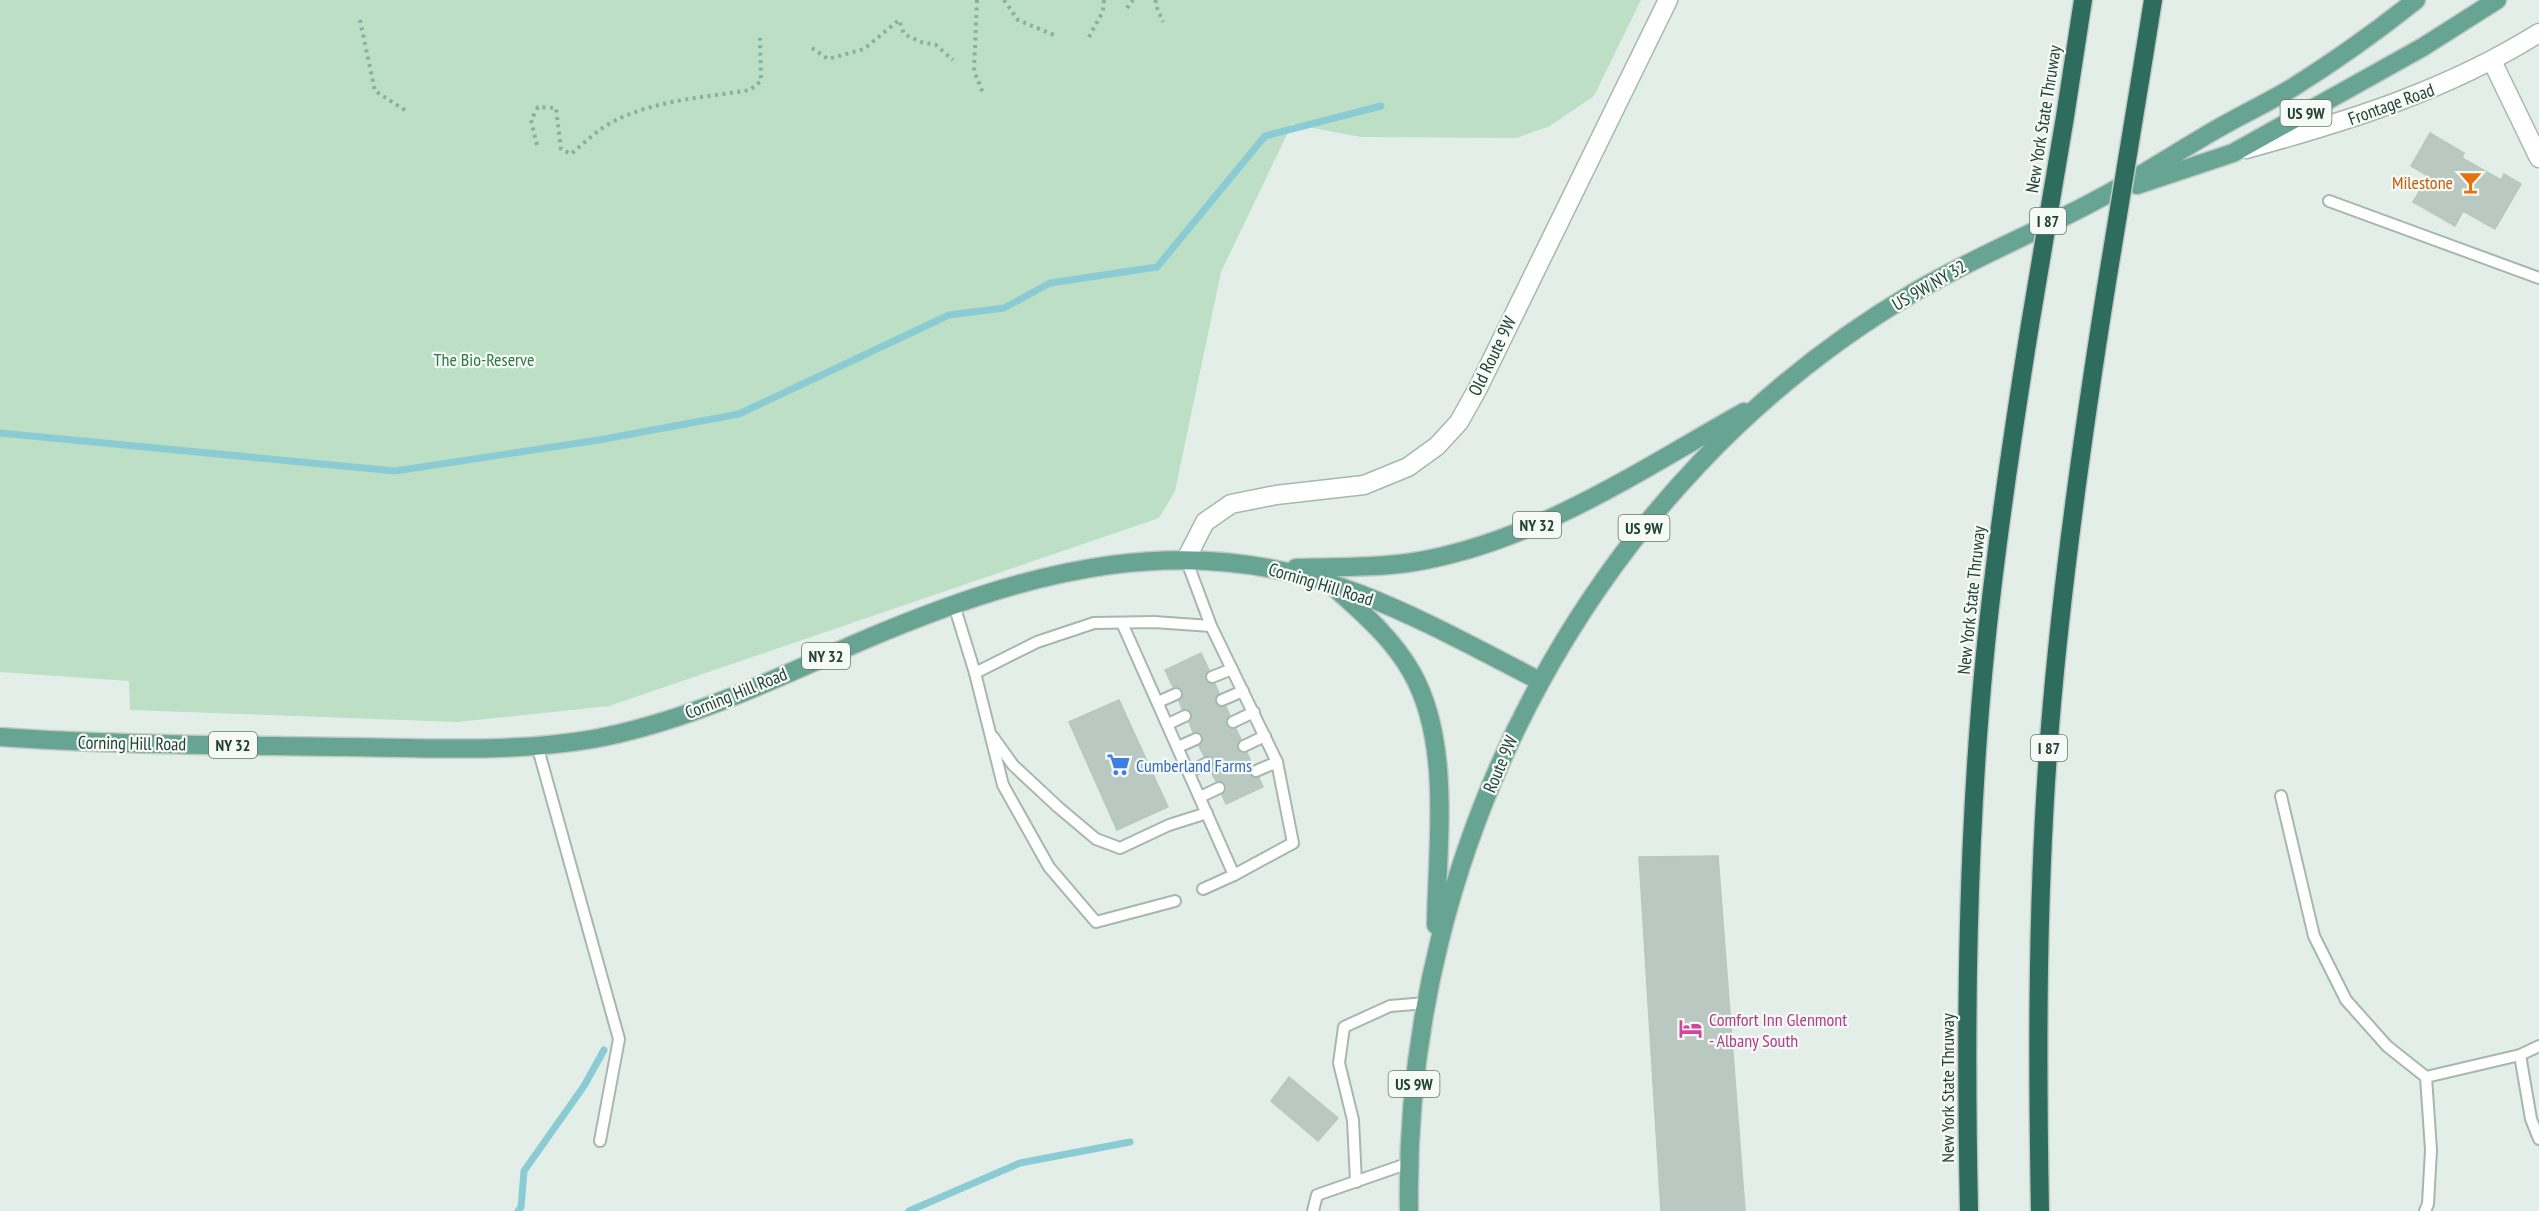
<svg xmlns="http://www.w3.org/2000/svg" width="2539" height="1211" viewBox="0 0 2539 1211" font-family="'PT Sans Narrow',sans-serif">
<style>
.green{fill:#bddfc5}
.lines{fill:none;stroke-linecap:round;stroke-linejoin:round}
.stream{stroke:#8bccd4;stroke-width:7}
.building{fill:#b9c9c2;stroke:#b6c8c0;stroke-width:1.5}
.service-casing{stroke:#a6b6b0;stroke-width:14}
.minor-casing{stroke:#a6b6b0;stroke-width:21}
.primary-casing{stroke:#c1cac7;stroke-width:21}
.motorway-casing{stroke:#c1cac7;stroke-width:21}
.path{stroke:#84b2a1;stroke-width:4;stroke-dasharray:3 4.5;stroke-linecap:butt}
.service{stroke:#fff;stroke-width:10}
.minor{stroke:#fff;stroke-width:18}
.primary{stroke:#68a492;stroke-width:18}
.motorway{stroke:#2e6d5d;stroke-width:18}
.motorway-bridge-casing{stroke:#c1cac7;stroke-width:21;stroke-linecap:butt}
.motorway-bridge{stroke:#2e6d5d;stroke-width:18}
.labels{text-anchor:middle;dominant-baseline:central;stroke-width:4.5;stroke-linejoin:round;paint-order:stroke}
.shield{fill:#f5faf7;stroke:#627871;stroke-width:1.5}
.shield-label{font-size:16px;font-weight:bold;fill:#234037}
.street-label{font-size:18px;fill:#234037;stroke:#f5faf7}
.food-label{font-size:18px;fill:#c56008;stroke:#f5faf7;text-anchor:end}
.park-label{font-size:18px;fill:#2c7846;stroke:#f5faf7}
.shop-label{font-size:18px;fill:#366cbe;stroke:#f5faf7;text-anchor:start}
.hotel-label{font-size:18px;fill:#b23c85;stroke:#f5faf7;text-anchor:start}
</style>
<rect width="100%" height="100%" fill="#e4eee9"/>
<polygon class="green" points="0,0 1641,0 1594,96 1550,126 1516,138 1361,137 1292,124 1221,272 1175,491 1159,518 609,706 457,722 130,710 129,681 0,672"/>
<g class="lines">
<g class="stream">
<polyline points="0,433 395,471 599,440 739,414 949,315 1004,308 1050,283 1157,267 1265,136 1381,106"/>
<polyline points="518,1211 521,1207 524,1171 584,1086 604,1050"/>
<polyline points="909,1211 1020,1163 1130,1142"/>
</g>
</g>
<g class="building">
<polygon points="2430,133 2464,153 2462,158 2501,180 2504,174 2521,184 2495,229 2463,211 2455,226 2413,202 2428,176 2411,166"/>
<polygon points="1201,653 1209,670 1205,675 1205,680 1210,684 1215,684 1219,693 1215,699 1215,703 1221,707 1226,707 1230,715 1227,718 1226,725 1229,728 1236,729 1241,739 1238,742 1237,749 1240,752 1247,753 1252,764 1249,770 1249,774 1255,778 1259,778 1263,787 1226,804 1222,795 1225,792 1226,785 1223,782 1216,781 1210,770 1214,767 1214,760 1211,756 1204,756 1199,746 1203,740 1203,735 1197,732 1193,732 1189,722 1192,713 1189,710 1182,709 1179,701 1183,695 1183,690 1177,687 1173,687 1165,670"/>
<polygon points="1119,700 1168,807 1117,830 1069,722"/>
<polygon points="1718,856 1745,1211 1661,1211 1639,857"/>
<polygon points="1289,1077 1338,1118 1318,1141 1271,1101"/>
</g>
<g class="lines">
<defs>
<g id="service">
<polyline points="2329,201 2539,278"/>
<polyline points="1186,559 1211,626 1277,762 1293,843 1234,875 1203,889"/>
<polyline points="954,605 975,673 1003,785 1049,867 1096,922 1175,901"/>
<polyline points="1122,623 1234,875"/>
<polyline points="975,673 1037,642 1094,623 1154,622 1211,626"/>
<polyline points="1212,677 1232,669"/>
<polyline points="1222,700 1243,691"/>
<polyline points="1158,702 1176,694"/>
<polyline points="1233,722 1254,712"/>
<polyline points="1168,724 1185,716"/>
<polyline points="993,737 1013,765 1058,807 1096,839 1120,848 1169,825 1207,813"/>
<polyline points="537,745 619,1039 600,1141"/>
<polyline points="1244,746 1265,736"/>
<polyline points="1178,747 1196,739"/>
<polyline points="1256,771 1277,762"/>
<polyline points="1189,772 1207,763"/>
<polyline points="2281,796 2314,936 2346,1000 2387,1046 2426,1077 2431,1150 2428,1204 2425,1211"/>
<polyline points="1200,797 1219,788"/>
<polyline points="2539,1046 2520,1055 2531,1119 2539,1139"/>
<polyline points="2426,1077 2520,1055"/>
<polyline points="1356,1182 1353,1120 1339,1063 1344,1027 1390,1006 1426,1003"/>
<polyline points="1313,1211 1317,1195 1409,1163"/>
</g>
<g id="minor">
<polyline points="2492,61 2539,158"/>
<path d="M2246,149C2349,121 2448,90 2539,33"/>
<polyline points="1186,559 1205,522 1231,504 1276,495 1364,485 1408,467 1437,446 1459,422 1478,388 1668,0"/>
</g>
<g id="primary">
<polyline points="2137,185 2233,153 2423,47 2497,0"/>
<path d="M1296,568C1336,567 1375,568 1414,562C1535,542 1639,471 1744,412"/>
<path d="M1335,588C1363,613 1393,639 1412,673C1452,744 1437,846 1436,925"/>
<path d="M0,737C115,745 229,745 345,747C427,748 511,753 593,739C691,721 780,676 871,637C1033,569 1188,527 1360,594C1422,618 1481,651 1540,681"/>
<path d="M1409,1211C1402,844 1595,480 1913,293C1974,257 2040,231 2102,197C2139,177 2174,154 2210,133C2237,117 2265,104 2292,88C2335,61 2376,32 2416,0"/>
</g>
<g id="motorway">
<polyline points="2140,81 2153,0"/>
<polyline points="2065,117 2083,0"/>
<path d="M1969,1211C1965,1022 1967,832 1986,644C1997,537 2013,431 2030,325"/>
<path d="M2040,1211C2037,1049 2037,888 2050,727C2062,579 2083,433 2106,288"/>
</g>
</defs>
<use href="#service" class="service-casing"/>
<use href="#minor" class="minor-casing"/>
<use href="#primary" class="primary-casing"/>
<use href="#motorway" class="motorway-casing"/>
<g class="path">
<polyline points="977,0 974,71 983,93"/>
<polyline points="1004,0 1018,20 1054,35"/>
<polyline points="1156,0 1155,3 1163,22"/>
<polyline points="1127,8 1133,0"/>
<polyline points="360,20 375,91 408,112"/>
<polyline points="1089,37 1103,11 1104,0"/>
<polyline points="812,48 828,59 864,49 899,20 904,34 921,42 936,45 953,60"/>
<path d="M537,145L531,120L538,107L556,108L561,149L571,154C583,144 594,133 607,125C650,100 702,98 750,90L761,81L760,38"/>
</g>
<use href="#service" class="service"/>
<use href="#minor" class="minor"/>
<use href="#primary" class="primary"/>
<use href="#motorway" class="motorway"/>
<defs>
<g id="motorway-bridge">
<polyline points="2106,288 2140,81"/>
<polyline points="2030,325 2065,117"/>
</g>
</defs>
<use href="#motorway-bridge" class="motorway-bridge-casing"/>
<use href="#motorway-bridge" class="motorway-bridge"/>
</g>
<defs>
<symbol id="bar-bare" viewBox="-9 -9 18 18"><path d="M-6-5H6L.8 .8V4.5H3.5V6h-7V4.5H-.8V.8Z" fill="#e8710a" stroke="#f5faf7" stroke-width="2.5" paint-order="stroke"/></symbol>
<symbol id="supermarket-bare" viewBox="-9 -9 18 18"><path d="M-6-5.5h2.5l.6 2H6L4.5 2H-2.5L-4.4-4H-6ZM-1.5 3.2a1.3 1.3 0 1 0 .1 0ZM3 3.2a1.3 1.3 0 1 0 .1 0Z" fill="#3f7fe0" stroke="#f5faf7" stroke-width="2.5" paint-order="stroke"/></symbol>
<symbol id="hotel-bare" viewBox="-9 -9 18 18"><path d="M-6-4.5h1.5V1H6V5H4.5V3h-9V5H-6ZM-4 0a1.8 1.8 0 1 1 3.6 0ZM.5 0V-2.5h3Q6-2.5 6 0Z" fill="#d1479c" stroke="#f5faf7" stroke-width="2.5" paint-order="stroke"/></symbol>
</defs>
<g fill-rule="evenodd">
<use href="#bar-bare" x="2454" y="166" width="33" height="33"/>
<use href="#supermarket-bare" x="1102" y="748" width="33" height="33"/>
<use href="#hotel-bare" x="1674" y="1012" width="33" height="33"/>
</g>
<g class="labels">
<g class="shield">
<rect x="2280.5" y="100" width="51" height="26" rx="4.5"/>
<rect x="2030" y="208" width="36" height="26" rx="4.5"/>
<rect x="1513" y="512" width="48" height="26" rx="4.5"/>
<rect x="1618.5" y="515" width="51" height="26" rx="4.5"/>
<rect x="802" y="643" width="48" height="26" rx="4.5"/>
<rect x="209" y="732" width="48" height="26" rx="4.5"/>
<rect x="2031" y="735" width="36" height="26" rx="4.5"/>
<rect x="1388.5" y="1071" width="51" height="26" rx="4.5"/>
</g>
<g class="shield-label">
<text x="2306" y="113">US 9W</text>
<text x="2048" y="221">I 87</text>
<text x="1537" y="525">NY 32</text>
<text x="1644" y="528">US 9W</text>
<text x="826" y="656">NY 32</text>
<text x="233" y="745">NY 32</text>
<text x="2049" y="748">I 87</text>
<text x="1414" y="1084">US 9W</text>
</g>
<g class="street-label">
<text transform="translate(2391 104) rotate(-20)">Frontage Road</text>
<text transform="translate(2043 119) rotate(-81)">New York State Thruway</text>
<text transform="translate(1929 285) rotate(-30)">US 9W NY 32</text>
<text transform="translate(1492 356) rotate(-64)">Old Route 9W</text>
<text transform="translate(1321 584) rotate(17)">Corning Hill Road</text>
<text transform="translate(1971 600) rotate(-84)">New York State Thruway</text>
<text transform="translate(736 693) rotate(-22)">Corning Hill Road</text>
<text transform="translate(132 743) rotate(1)">Corning Hill Road</text>
<text transform="translate(1500 764) rotate(-67)">Route 9W</text>
<text transform="translate(1947 1088) rotate(-90)">New York State Thruway</text>
</g>
<g class="food-label">
<text x="2453" y="182">Milestone</text>
</g>
<g class="park-label">
<text x="484" y="359">The Bio-Reserve</text>
</g>
<g class="shop-label">
<text x="1136" y="765">Cumberland Farms</text>
</g>
<g class="hotel-label">
<text x="1709" y="1019">Comfort Inn Glenmont<tspan x="1709" dy="21">- Albany South</tspan></text>
</g>
</g>
</svg>
